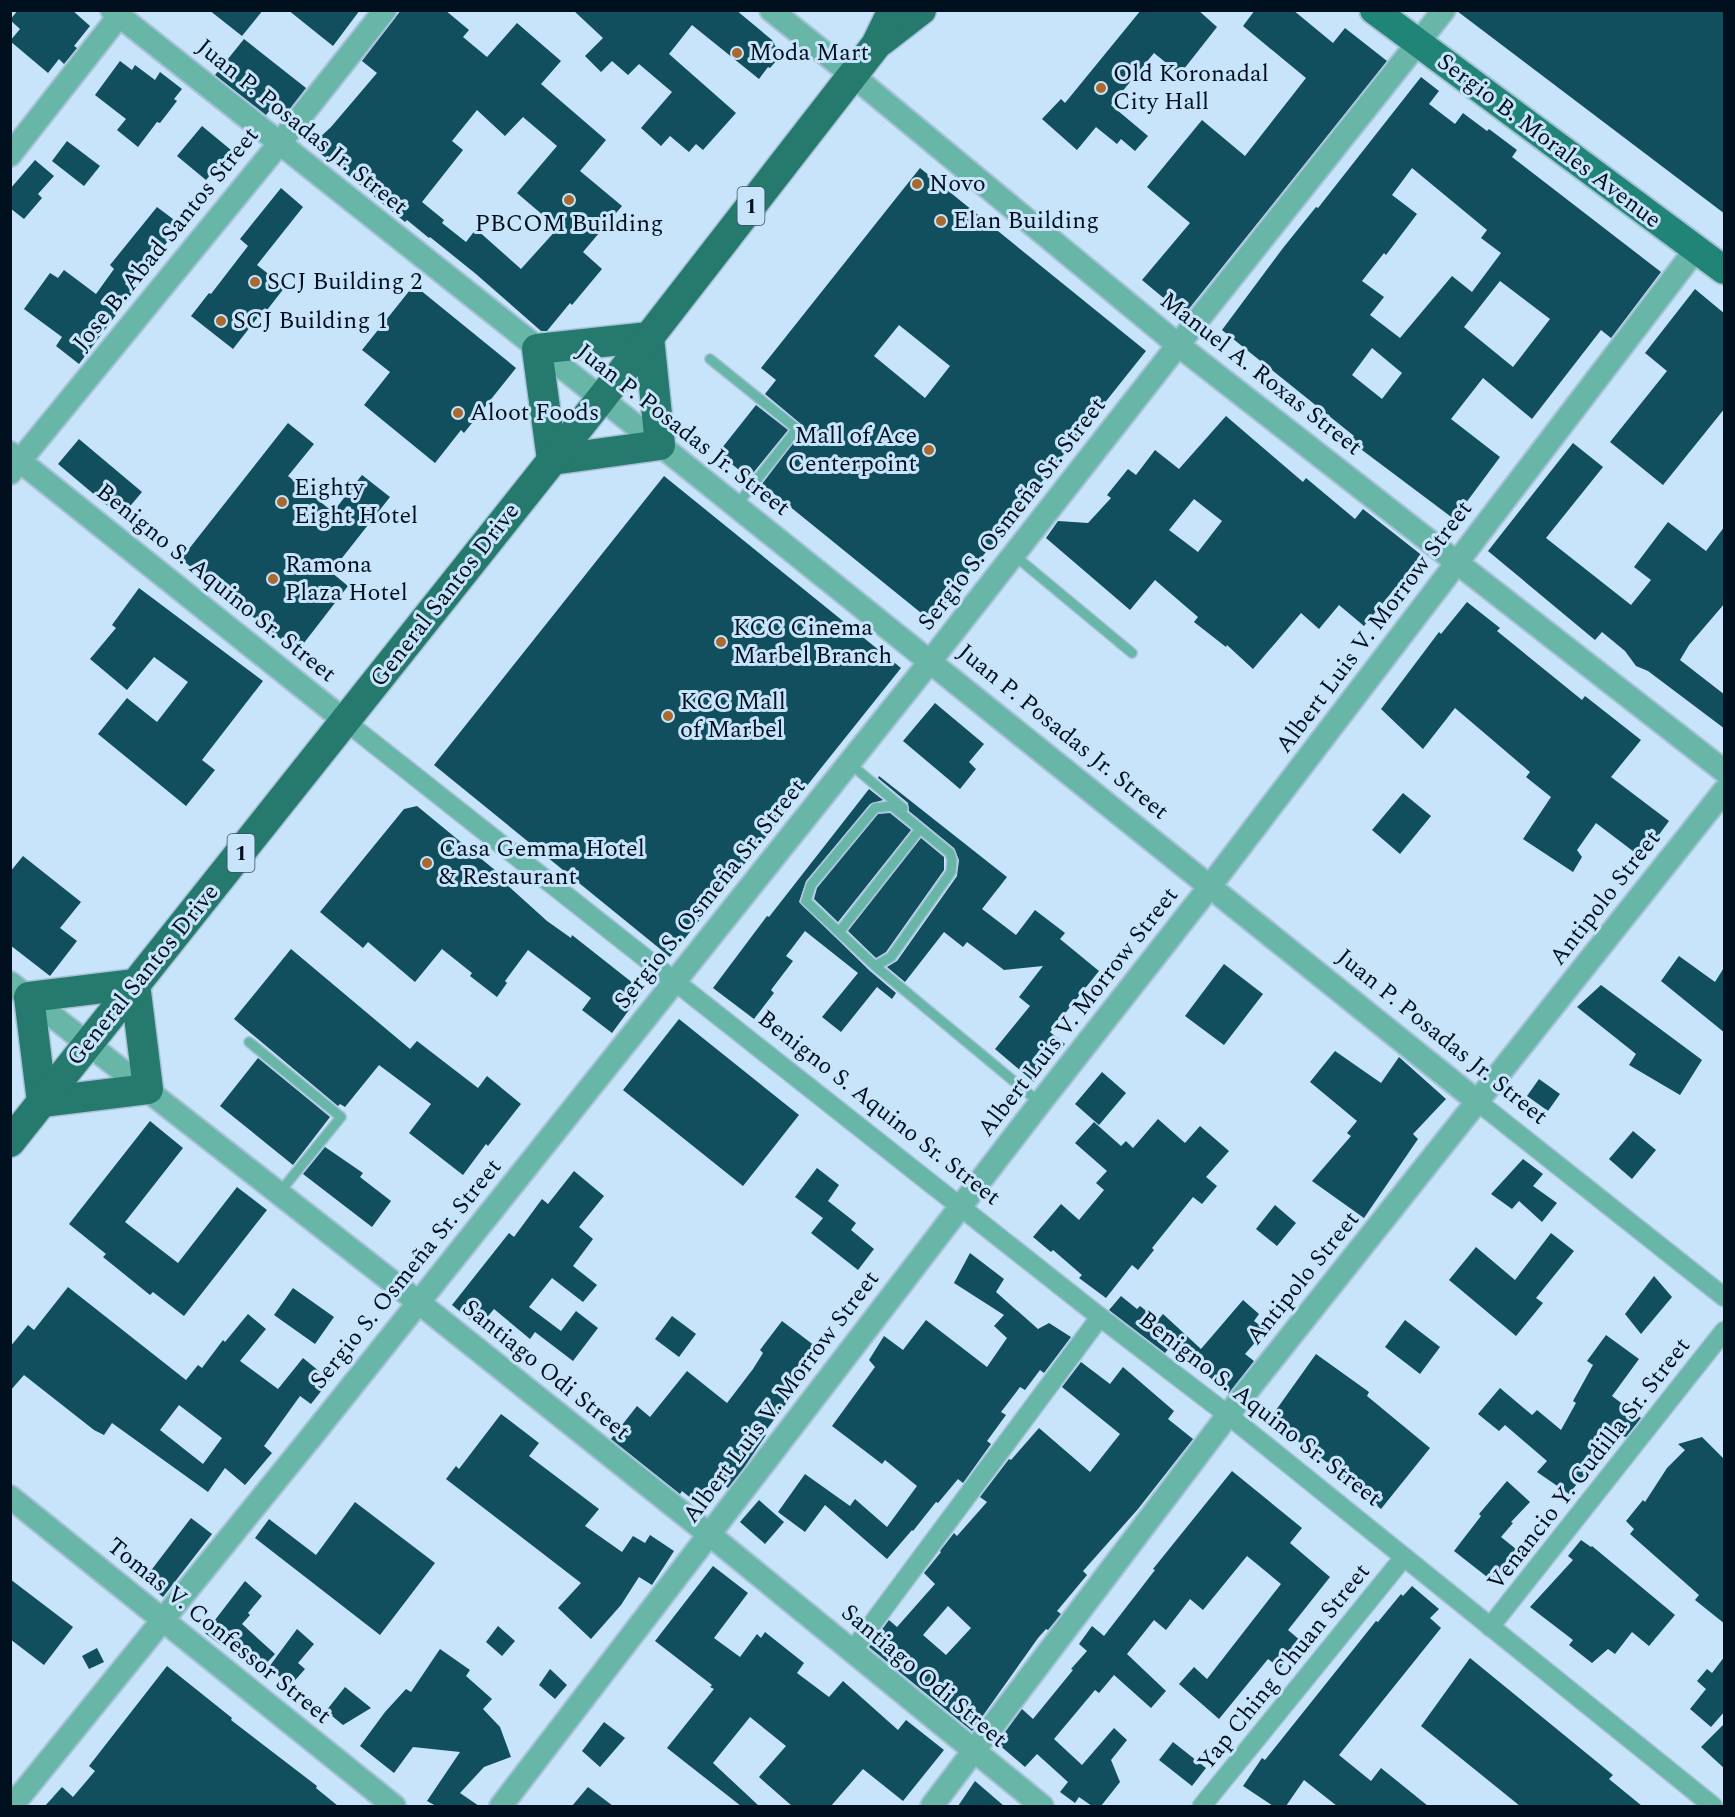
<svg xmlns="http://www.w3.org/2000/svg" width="1735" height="1817" viewBox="0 0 1735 1817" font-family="Spectral,serif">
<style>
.building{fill:#114e5e;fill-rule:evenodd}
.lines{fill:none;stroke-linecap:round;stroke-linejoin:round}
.service-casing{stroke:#a7c2d7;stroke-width:12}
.minor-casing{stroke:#a7c2d7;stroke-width:21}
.tertiary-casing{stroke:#a7c2d7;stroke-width:26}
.primary-casing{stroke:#a7c2d7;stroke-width:32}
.trunk-casing{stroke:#a7c2d7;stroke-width:33}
.service{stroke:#68b6a7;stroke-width:9}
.minor{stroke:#68b6a7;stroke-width:18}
.tertiary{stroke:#68b6a7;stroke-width:22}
.primary{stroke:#208576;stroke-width:28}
.trunk{stroke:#257a6d;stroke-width:30}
.poi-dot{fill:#a96a31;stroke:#c7e4fa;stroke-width:2}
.labels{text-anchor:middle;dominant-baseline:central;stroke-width:6;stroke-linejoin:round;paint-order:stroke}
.shield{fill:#c7e4fa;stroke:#3c5061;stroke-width:1.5}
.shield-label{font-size:22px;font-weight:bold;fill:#00101f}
.poi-label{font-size:24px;fill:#00101f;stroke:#c7e4fa;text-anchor:start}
.street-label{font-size:24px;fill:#00101f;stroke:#c7e4fa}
</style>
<rect width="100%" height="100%" fill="#c7e4fa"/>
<g class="building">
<polygon points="18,10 72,10 90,26 74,46 77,48 64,64 59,59 48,73 10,41 20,29 10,20"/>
<polygon points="209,10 263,10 242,36"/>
<polygon points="288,10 360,10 333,46"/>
<path d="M401,10H445L469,30L463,37L487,57L517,23L561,61L541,84L606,140L580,171L622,206L583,252L602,269L572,305L570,303L547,331H541L476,274L430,237L429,238L407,220L405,222L332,162L318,152L315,146L317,140L331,127L377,73L362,61ZM477,110L505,136L523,117L557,146L517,193L558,228L521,269L476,229L466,242L442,223L444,220L422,202L463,150L452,141Z"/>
<polygon points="573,10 736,10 772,40 777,49 777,60 770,68 768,67 759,79 692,25 669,54 736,113 703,150 696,144 689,152 670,136 661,146 641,128 672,92 639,64 628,75 612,61 601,72 585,56 603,38"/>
<polygon points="1141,10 1198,10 1217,27 1180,74 1154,53 1111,105 1148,136 1135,151 1121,139 1117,144 1096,127 1077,150 1042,119 1061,99 1065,103"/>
<polygon points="1255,10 1293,10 1333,43 1345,28 1387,61 1184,315 1142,280 1190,223 1147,187 1202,120 1245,156 1306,78 1243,26"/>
<polygon points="1457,10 1725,10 1725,214 1457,11"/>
<polygon points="244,39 306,88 285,115 273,106 266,115 215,75"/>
<polygon points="120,61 132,70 135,65 155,80 160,72 182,89 174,99 177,101 160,123 157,122 138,147 117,130 126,119 95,95"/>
<path d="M1421,77L1439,91L1429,104L1455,124L1463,113L1487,131L1489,129L1517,150L1512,157L1661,272L1611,338L1601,330L1532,419L1483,378L1451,419L1500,457L1454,519L1350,441L1354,436L1222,330L1283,248L1316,207L1318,208ZM1412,168L1487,230L1481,238L1501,253L1472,292L1452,276L1400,338L1370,315L1384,297L1362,281L1384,253L1386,255L1417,214L1392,195ZM1500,281L1550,319L1513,367L1464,327ZM1372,348L1402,373L1382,399L1352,375Z"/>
<polygon points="202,126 231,150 206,180 177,156"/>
<polygon points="67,141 100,166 84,186 52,161"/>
<polygon points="35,160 54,176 38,194 42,198 24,219 10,208 10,189"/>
<path d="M920,168L1146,351L931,621L762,484L804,429L801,424L765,394L776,380L761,368ZM899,325L950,366L925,398L874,356Z"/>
<polygon points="281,188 303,207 257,265 285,287 267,310 265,308 233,349 191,316 209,293 211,294 248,246 240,239"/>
<polygon points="157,207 181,225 164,246 158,241 125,284 134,291 79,364 56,346 62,337 24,309 50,273 58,278 64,270 96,294 114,269 110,265"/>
<polygon points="414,285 516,368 464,433 461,430 435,463 364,405 390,372 362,350"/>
<polygon points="1695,289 1725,314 1725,408 1663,485 1610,442 1667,371 1645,353"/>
<polygon points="756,405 788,430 749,478 718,453"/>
<path d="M1226,416L1303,482L1306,478L1355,519L1363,509L1424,557L1403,583L1401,581L1364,626L1339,605L1319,629L1301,613L1253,669L1227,645L1226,647L1194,622L1198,617L1155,580L1130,610L1046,538L1058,521L1088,523L1111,498L1107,495L1128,469L1136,475L1155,450L1179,469ZM1194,499L1222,521L1198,552L1169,530Z"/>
<polygon points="288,423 314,444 288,476 333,512 362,475 390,497 331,572 348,586 297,652 181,559"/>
<polygon points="79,439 142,492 121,517 58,464"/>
<polygon points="1573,443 1603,467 1546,538 1631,605 1651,580 1634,567 1668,522 1706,551 1725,526 1725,603 1689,645 1680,660 1725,695 1725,729 1648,671 1636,666 1625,651 1602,632 1595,640 1488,551"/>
<polygon points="664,476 901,668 670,957 434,765"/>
<polygon points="139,588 263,681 202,760 215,770 186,806 98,734 127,698 157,722 188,682 154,657 127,690 90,659 116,628 112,625"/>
<polygon points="1467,602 1500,628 1497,631 1582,700 1585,696 1641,740 1611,777 1669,821 1642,858 1596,823 1577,850 1582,857 1573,872 1523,839 1551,797 1526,777 1530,772 1455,708 1423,749 1381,709 1439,632 1441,634"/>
<polygon points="935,703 984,744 969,762 976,769 960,789 903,741"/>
<polygon points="879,776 1007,877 982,909 1016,935 1035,910 1065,933 1060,939 1099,971 1050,1032 1065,1044 1034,1082 995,1049 1030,1006 1019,997 1043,966 1004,970 967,942 963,947 944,932 905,982 887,967 897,961 957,876 959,860 954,848 909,811 908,803 878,778"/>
<polygon points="869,789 883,800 870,804 806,881 799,902 870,971 896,993 892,999 877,987 841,1032 822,1017 858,973 805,931 786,956 793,961 771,990 774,993 754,1019 713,988 767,916 769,917"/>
<polygon points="1403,793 1431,816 1400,854 1372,830"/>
<polygon points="417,806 507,880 505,883 547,921 571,938 572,935 643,991 612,1033 582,1010 591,998 528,950 505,981 507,983 497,997 470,976 472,973 442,949 415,982 368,942 363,948 320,912 404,809"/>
<polygon points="890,813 911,830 838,922 814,899 817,888 878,814"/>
<polygon points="921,838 944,857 944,870 886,952 876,958 848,931"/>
<polygon points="23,856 81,902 60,928 77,941 50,976 10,945 10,872"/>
<polygon points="291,949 410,1049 417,1041 478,1088 487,1076 521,1104 488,1146 486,1144 463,1175 409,1133 431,1104 379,1065 345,1107 340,1104 338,1106 234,1019"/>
<polygon points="1679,956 1715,982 1725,966 1725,1033 1661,981"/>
<polygon points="1224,964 1263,994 1224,1045 1185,1016"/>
<polygon points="1601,985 1702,1060 1680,1095 1629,1065 1636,1054 1577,1007"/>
<polygon points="679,1019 799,1115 743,1186 623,1090"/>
<polygon points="1335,1051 1381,1083 1399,1057 1446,1099 1413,1134 1418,1139 1364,1218 1312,1181 1351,1136 1347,1133 1357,1121 1310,1082"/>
<polygon points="258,1058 330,1117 293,1165 220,1106"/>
<polygon points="1102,1072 1126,1093 1099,1125 1075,1104"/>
<polygon points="1539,1079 1560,1094 1548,1111 1527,1096"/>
<polygon points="1158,1119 1185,1143 1200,1126 1229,1151 1206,1177 1217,1186 1202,1204 1193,1197 1152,1248 1154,1250 1138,1270 1132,1265 1106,1298 1079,1278 1082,1275 1053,1250 1051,1252 1033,1237 1061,1204 1079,1220 1104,1190 1096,1183 1107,1171 1075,1143 1094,1122 1121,1146 1126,1141 1133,1148"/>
<polygon points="150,1121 183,1148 125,1222 178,1263 237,1187 267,1210 184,1316 153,1292 150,1295 103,1257 106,1254 69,1224"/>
<polygon points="1633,1131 1656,1150 1632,1179 1609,1159"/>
<polygon points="325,1147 363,1173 360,1177 391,1201 372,1227 303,1174"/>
<polygon points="1523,1159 1543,1174 1533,1186 1557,1203 1542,1222 1519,1201 1512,1209 1491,1194"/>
<polygon points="817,1168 839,1185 828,1201 856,1223 851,1230 874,1249 858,1270 811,1233 823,1218 795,1197"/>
<polygon points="574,1171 604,1196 579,1227 593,1239 573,1266 597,1285 583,1302 552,1278 529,1307 561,1331 576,1311 598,1328 573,1361 535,1332 530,1339 494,1309 479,1327 452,1305 509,1233 514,1237 542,1199 548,1204"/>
<polygon points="1275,1205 1296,1223 1277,1246 1256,1229"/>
<polygon points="1551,1233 1574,1251 1536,1298 1543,1303 1516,1336 1449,1280 1476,1247 1515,1280"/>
<polygon points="970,1253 1004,1279 996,1292 1038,1329 1049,1323 1071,1337 1044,1373 1040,1370 1025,1390 1020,1387 1001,1412 1006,1415 987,1441 991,1444 963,1483 958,1479 938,1503 936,1502 913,1531 912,1530 887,1559 825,1505 805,1532 778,1512 805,1474 850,1506 855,1499 887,1527 917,1486 885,1460 882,1464 832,1426 875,1367 869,1360 884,1336 903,1350 926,1320 987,1367 1007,1338 994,1326 1004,1315 954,1283"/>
<polygon points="1654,1276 1672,1297 1641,1334 1625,1314"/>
<path d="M68,1287L186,1380L198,1365L202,1368L223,1340L225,1342L248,1314L266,1329L240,1361L278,1389L303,1358L330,1380L311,1404L300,1396L264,1446L272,1453L245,1485L225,1468L208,1492L112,1423L104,1435L94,1430L24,1375L10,1391V1347L28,1325L34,1330ZM179,1405L222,1438L203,1464L160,1430Z"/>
<polygon points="293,1288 334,1317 315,1344 274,1315"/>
<polygon points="1121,1296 1137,1309 1140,1306 1158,1320 1163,1314 1201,1349 1243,1300 1259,1314 1254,1321 1266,1330 1245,1354 1254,1361 1229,1393 1171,1346 1165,1353 1109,1310"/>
<polygon points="672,1316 696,1334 679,1357 655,1339"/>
<polygon points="1405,1320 1440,1347 1420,1374 1385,1347"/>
<polygon points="782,1321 815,1346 780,1394 788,1401 764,1433 766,1435 743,1469 728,1488 720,1482 702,1507 682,1491 680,1494 611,1439 637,1406 650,1417 687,1371 727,1403 753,1369 763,1353 760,1350"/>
<polygon points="1606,1335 1639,1359 1612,1396 1641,1418 1626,1437 1623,1436 1594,1466 1592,1465 1569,1494 1537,1472 1547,1461 1505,1425 1499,1431 1478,1414 1500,1388 1532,1415 1537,1410 1561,1430 1576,1403 1573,1401 1593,1365 1587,1361"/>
<polygon points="1316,1354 1369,1392 1367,1396 1430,1448 1381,1509 1331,1467 1332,1466 1269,1420"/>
<path d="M1081,1362L1110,1384L1123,1367L1174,1411L1168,1419L1193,1439L1138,1509L1083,1571L1087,1575L1057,1611L1061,1614L1048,1630L1046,1629L1038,1638L972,1731L869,1647L889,1620L897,1627L935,1584L924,1573L941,1552L940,1551L954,1533L957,1536L987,1502L980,1497L1009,1459L1011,1460L1039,1428L1090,1472L1120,1434L1062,1387ZM948,1606L971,1628L946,1655L923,1635Z"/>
<polygon points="501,1414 539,1443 529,1456 599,1509 585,1526 622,1552 633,1536 645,1543 650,1535 674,1551 652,1585 639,1577 621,1605 591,1639 558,1608 581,1583 446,1479 456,1466 459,1469"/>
<polygon points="1702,1437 1725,1460 1725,1624 1695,1600 1699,1595 1630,1534 1634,1529 1626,1521 1643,1500 1645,1502 1667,1468 1685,1450 1678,1444"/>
<polygon points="1232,1471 1302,1528 1290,1543 1330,1577 1288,1630 1301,1641 1280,1668 1268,1659 1219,1719 1179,1684 1194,1667 1207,1679 1281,1584 1247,1556 1203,1610 1190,1599 1166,1630 1154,1620 1127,1654 1166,1691 1151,1708 1114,1675 1099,1693 1095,1690 1054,1739 1082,1765 1114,1728 1127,1740 1111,1760 1120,1782 1101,1806 1092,1806 1079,1797 1075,1803 1060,1792 1068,1782 1037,1754 1025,1767 997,1743 1022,1709 1033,1719 1073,1670 1071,1669 1087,1651 1079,1644 1092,1626 1104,1636 1155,1570 1153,1569"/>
<polygon points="1507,1481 1530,1502 1511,1522 1513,1523 1501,1537 1516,1549 1491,1580 1454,1551 1481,1516 1479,1514"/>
<polygon points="759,1500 784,1522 765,1544 740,1522"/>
<polygon points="355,1502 435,1563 380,1635 255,1538 269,1519 316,1555"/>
<polygon points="191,1518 212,1534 163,1597 143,1581"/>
<polygon points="1581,1540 1591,1547 1592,1546 1675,1615 1649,1646 1632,1632 1615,1654 1608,1649 1592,1663 1569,1645 1573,1640 1530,1607 1573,1560 1568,1556"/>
<polygon points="713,1566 748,1593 714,1638 740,1657 757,1634 761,1638 765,1632 804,1663 797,1673 829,1697 843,1681 898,1730 906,1720 944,1750 903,1801 863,1769 831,1806 792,1806 759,1777 786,1746 750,1717 713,1763 759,1806 741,1806 667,1748 714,1689 710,1687 712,1685 655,1641"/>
<polygon points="10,1579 73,1627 44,1665 10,1639"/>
<polygon points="245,1581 262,1596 248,1613 250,1615 242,1624 275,1654 262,1668 228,1640 222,1646 205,1633"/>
<polygon points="1412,1586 1439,1609 1430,1618 1441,1628 1339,1755 1371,1781 1381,1768 1428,1806 1337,1806 1304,1780 1286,1806 1273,1806 1243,1786 1262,1758 1265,1760 1376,1621 1378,1622 1401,1594 1403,1596"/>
<polygon points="498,1626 515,1641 502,1656 486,1642"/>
<polygon points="297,1629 314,1644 298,1663 305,1669 290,1686 269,1667"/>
<polygon points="97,1648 104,1662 89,1669 82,1656"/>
<polygon points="440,1649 470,1670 466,1676 492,1699 483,1709 500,1727 511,1757 484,1767 460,1793 479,1806 436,1806 427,1801 460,1752 413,1747 394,1773 360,1746 385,1712 406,1689 411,1692"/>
<polygon points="1725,1656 1725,1711 1711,1727 1690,1709 1706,1689 1697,1681 1707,1669 1712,1673"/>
<polygon points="1470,1658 1613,1775 1609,1779 1642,1806 1520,1806 1421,1726"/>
<polygon points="167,1666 232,1718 231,1720 317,1786 316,1788 338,1806 45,1806 62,1787 73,1797 95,1771 89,1766"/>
<polygon points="550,1669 567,1685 555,1699 539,1685"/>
<polygon points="345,1687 371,1708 343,1725 326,1711"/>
<polygon points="604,1722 625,1738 600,1767 582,1751"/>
<polygon points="1725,1723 1725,1769 1701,1747"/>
<polygon points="1173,1742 1206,1768 1192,1786 1159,1760"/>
<polygon points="975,1781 1004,1806 958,1806"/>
<polygon points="588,1787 613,1806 572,1806"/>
</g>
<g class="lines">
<defs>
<g id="service">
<polyline points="710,359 797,429 736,506"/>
<polyline points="1014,555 1132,653"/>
<polyline points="849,763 903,808"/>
<polyline points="840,931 920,829"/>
<polyline points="875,966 891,957 951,872 952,860 950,853 892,806 875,808 811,885 806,901 875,966 1039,1102"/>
<polyline points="249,1042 341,1117 279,1193"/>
</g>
<g id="minor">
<polyline points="345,721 1100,1317 1228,1415 1713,1806"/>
<polyline points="1478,1102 1724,1297"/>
<polyline points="1490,1627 1724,1331"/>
<polyline points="852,1651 1100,1317"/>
<polyline points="1202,1806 1404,1557"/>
</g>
<g id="tertiary">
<polyline points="112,10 660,445 1478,1102"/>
<polyline points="771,10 852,75 1178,345 1724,771"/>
<polyline points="10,155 119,16"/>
<polyline points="10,453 345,721"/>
<polyline points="10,473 279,144 385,10"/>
<polyline points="10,983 418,1302 710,1535 1042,1806"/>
<polyline points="10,1497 394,1806"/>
<polyline points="12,1806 312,1436 921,673 1178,345 1444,10"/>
<polyline points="501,1806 1040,1103 1211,885 1696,249"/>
<polyline points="932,1806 1228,1415 1724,791"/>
</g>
<polyline id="primary" points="1374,10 1724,270"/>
<g id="trunk">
<polyline points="881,41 921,10"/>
<polyline points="552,460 537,349 649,337"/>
<polyline points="552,460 660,445 649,337"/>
<polyline points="42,1102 29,997 135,984"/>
<polyline points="42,1102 148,1089 135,984"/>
<polyline points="10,1142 601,399 876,45 893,10"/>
</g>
</defs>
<use href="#service" class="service-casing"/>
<use href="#minor" class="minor-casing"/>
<use href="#tertiary" class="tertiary-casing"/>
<use href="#primary" class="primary-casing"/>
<use href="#trunk" class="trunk-casing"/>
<use href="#service" class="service"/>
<use href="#minor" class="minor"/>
<use href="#tertiary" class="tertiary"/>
<use href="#primary" class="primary"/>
<use href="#trunk" class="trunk"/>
</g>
<g class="poi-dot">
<circle cx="737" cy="53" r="6"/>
<circle cx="1101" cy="88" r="6"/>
<circle cx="917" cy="184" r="6"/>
<circle cx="569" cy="200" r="6"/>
<circle cx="941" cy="221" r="6"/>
<circle cx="255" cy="282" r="6"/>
<circle cx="221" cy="321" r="6"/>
<circle cx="458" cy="413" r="6"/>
<circle cx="929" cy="450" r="6"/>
<circle cx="282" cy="502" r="6"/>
<circle cx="273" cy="579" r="6"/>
<circle cx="721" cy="642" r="6"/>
<circle cx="668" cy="716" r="6"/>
<circle cx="427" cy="863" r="6"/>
</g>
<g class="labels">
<g class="shield">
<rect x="737.5" y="187" width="27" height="38" rx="4.5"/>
<rect x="227.5" y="834" width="27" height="38" rx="4.5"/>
</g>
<g class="shield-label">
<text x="751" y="206">1</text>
<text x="241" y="853">1</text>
</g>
<g class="poi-label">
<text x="749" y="53">Moda Mart</text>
<text x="1113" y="74">Old Koronadal<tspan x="1113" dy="28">City Hall</tspan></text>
<text x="929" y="184">Novo</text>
<text x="953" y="221">Elan Building</text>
<text x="569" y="224" text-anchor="middle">PBCOM Building</text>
<text x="267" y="282">SCJ Building 2</text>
<text x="233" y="321">SCJ Building 1</text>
<text x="470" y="413">Aloot Foods</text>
<text x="917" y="436" text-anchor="end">Mall of Ace<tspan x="917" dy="28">Centerpoint</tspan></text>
<text x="294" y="488">Eighty<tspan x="294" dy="28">Eight Hotel</tspan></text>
<text x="285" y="565">Ramona<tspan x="285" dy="28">Plaza Hotel</tspan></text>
<text x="733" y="628">KCC Cinema<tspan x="733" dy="28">Marbel Branch</tspan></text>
<text x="680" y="702">KCC Mall<tspan x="680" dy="28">of Marbel</tspan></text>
<text x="439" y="849">Casa Gemma Hotel<tspan x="439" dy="28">&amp; Restaurant</tspan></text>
</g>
<g class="street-label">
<text transform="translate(302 127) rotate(39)">Juan P. Posadas Jr. Street</text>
<text transform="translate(1549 141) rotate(37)">Sergio B. Morales Avenue</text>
<text transform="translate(166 239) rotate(-51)">Jose B. Abad Santos Street</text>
<text transform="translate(1261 374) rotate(38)">Manuel A. Roxas Street</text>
<text transform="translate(683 430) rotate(38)">Juan P. Posadas Jr. Street</text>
<text transform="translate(1012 514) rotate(-52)">Sergio S. Osmeña Sr. Street</text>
<text transform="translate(216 583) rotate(39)">Benigno S. Aquino Sr. Street</text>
<text transform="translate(445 595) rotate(-52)">General Santos Drive</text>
<text transform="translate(1374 627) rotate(-53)">Albert Luis V. Morrow Street</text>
<text transform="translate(1063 732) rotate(39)">Juan P. Posadas Jr. Street</text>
<text transform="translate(710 894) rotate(-51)">Sergio S. Osmeña Sr. Street</text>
<text transform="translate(1605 898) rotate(-52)">Antipolo Street</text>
<text transform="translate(143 975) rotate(-51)">General Santos Drive</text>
<text transform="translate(1078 1012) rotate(-52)">Albert Luis V. Morrow Street</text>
<text transform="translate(1442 1037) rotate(39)">Juan P. Posadas Jr. Street</text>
<text transform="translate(879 1108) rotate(38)">Benigno S. Aquino Sr. Street</text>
<text transform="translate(406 1274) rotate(-51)">Sergio S. Osmeña Sr. Street</text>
<text transform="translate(1303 1278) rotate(-51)">Antipolo Street</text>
<text transform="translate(546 1370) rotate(39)">Santiago Odi Street</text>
<text transform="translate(781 1397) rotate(-53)">Albert Luis V. Morrow Street</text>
<text transform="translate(1260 1409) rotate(38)">Benigno S. Aquino Sr. Street</text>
<text transform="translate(1589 1464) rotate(-52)">Venancio Y. Cudilla Sr. Street</text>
<text transform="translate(219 1631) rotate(39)">Tomas V. Confessor Street</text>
<text transform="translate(1284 1667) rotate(-51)">Yap Ching Chuan Street</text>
<text transform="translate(924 1676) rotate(40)">Santiago Odi Street</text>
</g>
</g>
<rect width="1735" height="1817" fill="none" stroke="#00101f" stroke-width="24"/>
</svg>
